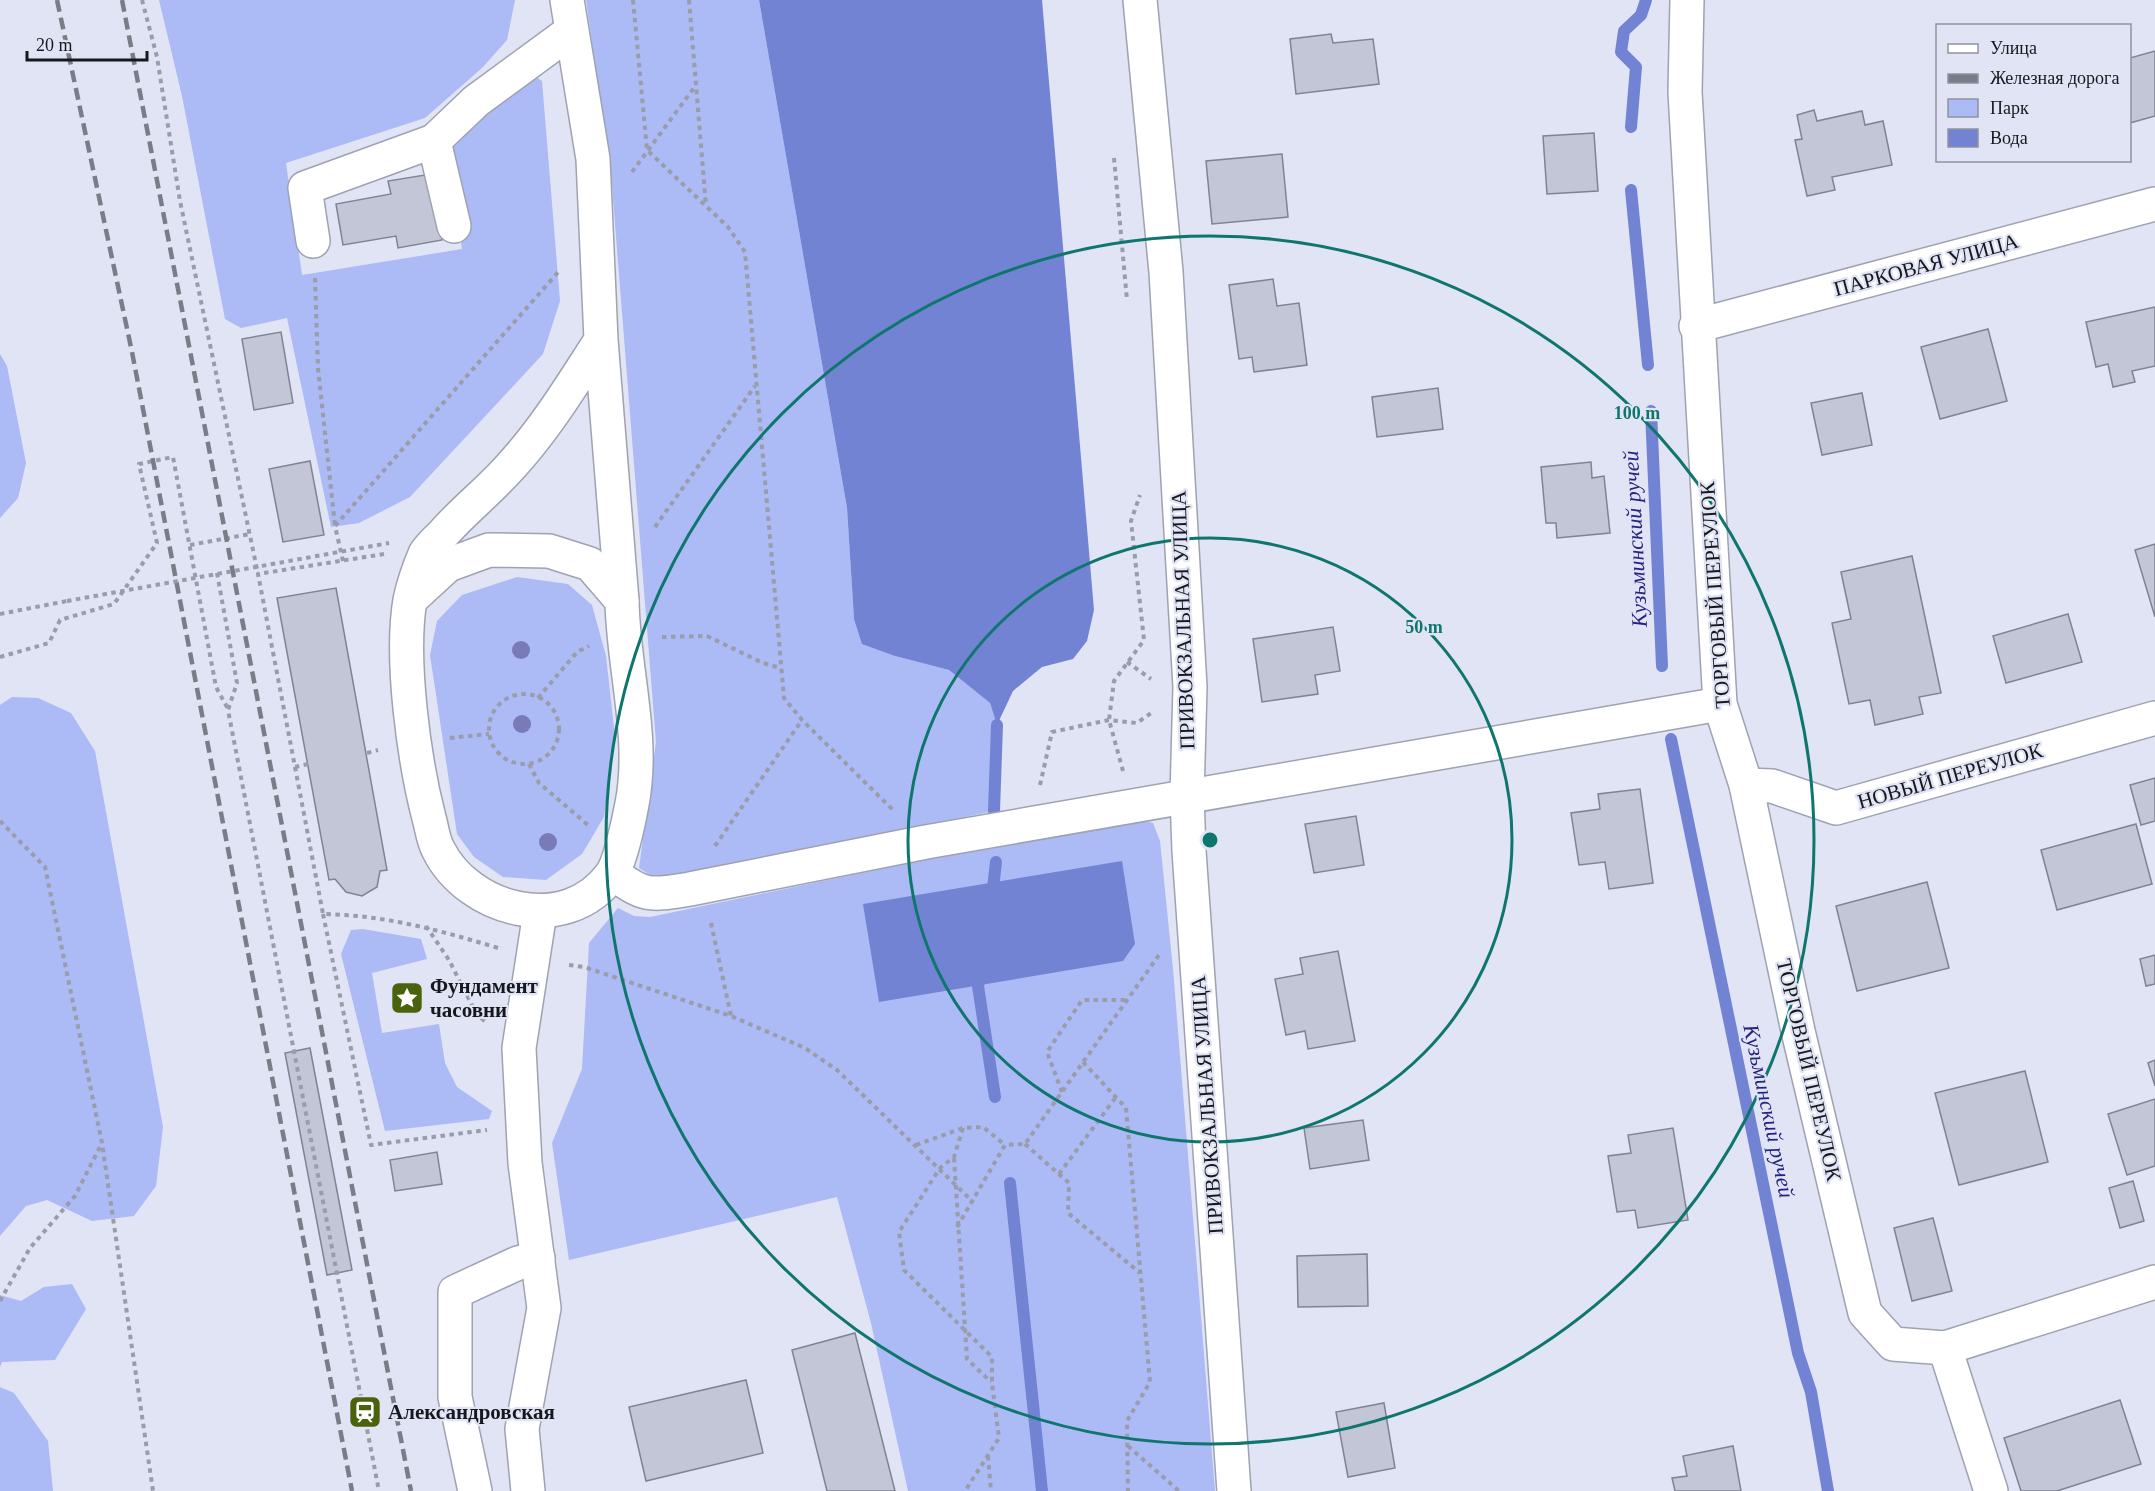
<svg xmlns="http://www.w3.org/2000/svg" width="2155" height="1491" viewBox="0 0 2155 1491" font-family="Georgia,serif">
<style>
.green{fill:#acbaf5}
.water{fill:#7383d3}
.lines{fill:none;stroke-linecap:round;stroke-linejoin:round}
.stream{stroke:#7383d3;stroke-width:12}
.building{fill:#c2c6d6;stroke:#7f8392;stroke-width:1.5}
.minor-casing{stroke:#9ea2b1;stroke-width:36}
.path{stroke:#999ca9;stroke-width:4;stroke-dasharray:4.5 4.5;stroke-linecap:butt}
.minor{stroke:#fff;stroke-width:33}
.rail{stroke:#7a7d88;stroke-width:4.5;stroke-dasharray:12 6;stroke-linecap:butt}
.path-bridge{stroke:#999ca9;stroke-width:4;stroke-dasharray:4.5 4.5;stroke-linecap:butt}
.tree{fill:#797bb6}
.ring{fill:none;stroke:#0f766e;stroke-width:3}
.labels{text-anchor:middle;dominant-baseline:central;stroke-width:4.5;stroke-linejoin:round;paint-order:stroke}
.street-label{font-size:21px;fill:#17181e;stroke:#e0e4f5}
.poi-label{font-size:21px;font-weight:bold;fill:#17181e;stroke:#e0e4f5;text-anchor:start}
.water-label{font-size:22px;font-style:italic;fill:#232381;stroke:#e0e4f5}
.centre{fill:#0f766e;stroke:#e0e4f5;stroke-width:3}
.ring-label{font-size:18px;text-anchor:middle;font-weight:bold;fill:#0f766e;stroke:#e0e4f5;stroke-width:4.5;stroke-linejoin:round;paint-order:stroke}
</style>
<rect width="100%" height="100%" fill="#e0e4f5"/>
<g class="green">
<polygon points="159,0 515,0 507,40 483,67 425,118 286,163 302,275 462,249 449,163 456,137 533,75 542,81 560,301 543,354 410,497 359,523 331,527 287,318 241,328 225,319 182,96"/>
<polygon points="586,0 759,0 847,508 854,619 895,656 949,670 990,703 997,725 994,811 675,877 650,875 639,868 656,742 612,186"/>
<polygon points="0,354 7,366 26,463 18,498 0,518"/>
<polygon points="517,577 568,584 592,605 606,656 615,737 604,817 582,854 546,880 503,877 474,857 457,834 430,655 437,621 462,595"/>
<polygon points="12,697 38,698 71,713 95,751 163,1127 156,1186 134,1216 92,1221 47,1200 26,1206 0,1236 0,705"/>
<polygon points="1131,817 1153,823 1160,841 1173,969 1215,1491 908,1491 871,1323 837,1197 569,1260 552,1143 582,1069 589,943 618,908 634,916 650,917"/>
<polygon points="363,929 421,939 427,959 372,973 382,1033 439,1024 445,1063 457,1087 492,1111 489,1119 385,1131 341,954 351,930"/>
<polygon points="72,1284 86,1309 55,1360 2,1362 0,1367 0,1295 21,1301 44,1287"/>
<polygon points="0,1387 14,1393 48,1441 53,1491 0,1491"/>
</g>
<g class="water">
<polygon points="759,0 1042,0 1094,610 1087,641 1073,659 1042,667 1013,691 997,725 990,703 949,670 895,656 862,644 854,619 847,508"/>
<polygon points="1122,861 1135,944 1123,961 879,1002 863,904"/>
</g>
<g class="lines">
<g class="stream">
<polyline points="1631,127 1636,67 1621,52 1624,31 1641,15 1646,0"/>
<polyline points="1631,190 1648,365"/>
<polyline points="1651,411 1662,666"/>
<polyline points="1671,739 1798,1353 1811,1392 1828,1491"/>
<polyline points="994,811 997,725"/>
<polyline points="992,897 996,862"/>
<polyline points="981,970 978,986 995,1097"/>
<polyline points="1010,1183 1042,1491"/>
</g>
</g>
<g class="building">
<polygon points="1331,34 1333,43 1373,39 1379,84 1296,94 1290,39"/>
<polygon points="2155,51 2155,116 2130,123 2130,58"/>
<polygon points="1814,110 1817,121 1862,111 1865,125 1883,121 1892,165 1832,177 1835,190 1807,196 1795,140 1802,139 1797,115"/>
<polygon points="1594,133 1598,191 1547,194 1543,136"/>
<polygon points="1282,154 1288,217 1212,224 1206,161"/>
<polygon points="431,174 442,240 398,248 396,236 343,245 336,204 391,194 388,181"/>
<polygon points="1273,279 1277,306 1299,303 1307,365 1254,372 1252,357 1239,359 1229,285"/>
<polygon points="2155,307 2155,366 2132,371 2135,382 2113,387 2108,364 2096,367 2086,322"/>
<polygon points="1988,329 2007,401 1940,419 1921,347"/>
<polygon points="281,332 293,403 254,410 242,339"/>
<polygon points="1438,388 1443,429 1377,437 1372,397"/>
<polygon points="1862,393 1872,445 1822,455 1811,403"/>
<polygon points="310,461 324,535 283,542 269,469"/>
<polygon points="1591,462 1592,478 1604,476 1610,533 1557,538 1556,523 1546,523 1541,467"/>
<polygon points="2155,544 2155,617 2135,550"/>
<polygon points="1912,556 1941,693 1919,697 1923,714 1875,725 1870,700 1849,704 1832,623 1851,619 1841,572"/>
<polygon points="336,588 387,870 380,871 377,887 362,896 346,892 335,879 329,880 277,598"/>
<polygon points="2068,614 2082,662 2006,683 1993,636"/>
<polygon points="1333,627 1340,671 1315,675 1318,694 1262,702 1253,639"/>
<polygon points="2155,778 2155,821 2141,825 2130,785"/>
<polygon points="1640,789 1653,883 1609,889 1605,862 1579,865 1571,813 1600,809 1598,794"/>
<polygon points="1356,816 1364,865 1314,873 1305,824"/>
<polygon points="2136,824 2152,884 2057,910 2041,850"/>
<polygon points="1927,882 1949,968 1857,991 1836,906"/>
<polygon points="1338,951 1355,1041 1308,1049 1305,1031 1286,1035 1275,979 1303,974 1300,958"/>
<polygon points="2155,955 2155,984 2146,986 2140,959"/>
<polygon points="310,1048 352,1270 327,1275 285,1053"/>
<polygon points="2155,1060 2155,1086 2148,1063"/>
<polygon points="2025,1071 2048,1162 1959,1185 1935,1093"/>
<polygon points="2155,1099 2155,1166 2127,1175 2108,1114"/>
<polygon points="1363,1120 1369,1160 1310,1169 1304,1128"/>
<polygon points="1673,1128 1688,1220 1638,1228 1635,1210 1617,1212 1608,1156 1631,1153 1628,1135"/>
<polygon points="437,1152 442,1184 395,1191 390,1160"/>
<polygon points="2133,1181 2144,1221 2120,1228 2109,1188"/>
<polygon points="1933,1218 1952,1291 1912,1301 1894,1228"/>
<polygon points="1367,1254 1368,1306 1298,1307 1297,1256"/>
<polygon points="855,1333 895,1491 827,1491 792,1350"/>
<polygon points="746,1380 763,1453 646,1481 629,1407"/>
<polygon points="2120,1400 2141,1464 2057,1491 2021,1491 2004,1438"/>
<polygon points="1384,1403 1395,1468 1348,1477 1336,1412"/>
<polygon points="1733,1446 1741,1491 1675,1491 1672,1478 1687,1476 1683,1456"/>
</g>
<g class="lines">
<defs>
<g id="minor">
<path d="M567,0L593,159L601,340L622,601C623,668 645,737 632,804C629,820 620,863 611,875C566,937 468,911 438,849C433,840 432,828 429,818C414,760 400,659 410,600C413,586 419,568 425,554C429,547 437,540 443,534C464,510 490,490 511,466C546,428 573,383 601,340"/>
<polyline points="1140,0 1166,272 1190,687 1187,796 1189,851 1234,1491"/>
<polyline points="1687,0 1685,92 1720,704 1746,785 1798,1031 1865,1313 1893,1344 1945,1348 2155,1282"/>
<polyline points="434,141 454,226"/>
<polyline points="313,241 305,188 434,141 476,101 570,32"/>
<polyline points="1696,326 2155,204"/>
<polyline points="412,598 448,565 489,550 549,551 590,564 622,601"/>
<polyline points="1746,785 1772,786 1836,808 2155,718"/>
<path d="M613,873C644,898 652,895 690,889L926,842L1720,704"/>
<polyline points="1945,1348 1991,1491"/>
<polyline points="475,1491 455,1397 455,1292 518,1263 538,1258"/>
<polyline points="528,1491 522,1429 544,1308 525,1163 519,1048 540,912"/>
</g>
</defs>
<use href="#minor" class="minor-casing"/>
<g class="path">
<polyline points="142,0 157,57 180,201 258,574"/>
<polyline points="633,0 647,150 728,227 745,252 784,698 802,720 893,810"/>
<polyline points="689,0 706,206"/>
<polyline points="1114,158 1127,300"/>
<polyline points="632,172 696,85"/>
<polyline points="315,278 318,368 335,526"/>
<polyline points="655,527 755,386"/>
<polyline points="190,545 250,534"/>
<polyline points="343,561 335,526 560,270"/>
<polyline points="217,573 237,683 228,710 379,1491"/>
<polyline points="0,614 67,601"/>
<polyline points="662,637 707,636 763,663 780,668"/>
<polyline points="0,657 49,643 60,620 114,604 157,543 139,464 173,457 216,687 228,709"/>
<polyline points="1127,662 1151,679"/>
<circle cx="524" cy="729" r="35"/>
<polyline points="538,698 577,652 589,646"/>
<polyline points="450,738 489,734"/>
<polyline points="367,753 378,750"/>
<polyline points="308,764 295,767 258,574 384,554"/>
<polyline points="529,764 539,783 588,825"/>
<path d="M295,767L323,914C384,915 439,930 498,948"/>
<polyline points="1123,771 1109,720 1114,681 1144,640 1131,521 1140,495"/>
<polyline points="1040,785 1052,732 1109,720 1137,723 1151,713"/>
<polyline points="0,821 45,867 102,1143 153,1491"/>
<polyline points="715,846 802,720"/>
<polyline points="323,914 371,1145 487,1130"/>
<polyline points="711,923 731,1016"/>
<polyline points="426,926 449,960 477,1015 485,1021"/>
<polyline points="569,965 584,967 731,1016 805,1048 837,1070 972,1201"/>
<polyline points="1083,1062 1126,1108 1150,1382 1127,1421 1128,1491"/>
<polyline points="1062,1092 1047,1052 1082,1000 1127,1000"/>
<polyline points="963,1128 954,1157 940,1168 899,1232 904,1270 992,1357 992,1383 999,1438 965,1491"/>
<polyline points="1025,1144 1069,1183 1068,1213 1140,1273"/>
<polyline points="916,1145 963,1128 983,1127 1005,1145"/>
<polyline points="954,1158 967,1359 991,1382"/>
<polyline points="1059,1174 1116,1097"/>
<polyline points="957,1227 1005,1145 1025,1144 1159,955"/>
<polyline points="0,1301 30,1248 75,1196 102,1143"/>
<polyline points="1128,1446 1179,1491"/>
<polyline points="988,1456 991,1491"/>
</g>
<use href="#minor" class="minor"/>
<g class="rail">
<polyline points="57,0 132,352 352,1491"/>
<polyline points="122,0 411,1491"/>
</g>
<polyline class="path-bridge" points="67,601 389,543"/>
</g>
<g class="tree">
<circle cx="521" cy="650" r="9"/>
<circle cx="522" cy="724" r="9"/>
<circle cx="548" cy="842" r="9"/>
</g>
<g class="ring">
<circle cx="1210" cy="840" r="302"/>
<circle cx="1210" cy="840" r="604"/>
</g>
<defs>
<symbol id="sight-square" viewBox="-11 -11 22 22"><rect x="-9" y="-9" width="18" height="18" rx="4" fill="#4b620d" stroke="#e0e4f5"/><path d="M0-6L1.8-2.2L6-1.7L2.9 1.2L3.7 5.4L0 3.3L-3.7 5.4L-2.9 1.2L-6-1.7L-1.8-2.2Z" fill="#fff"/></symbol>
<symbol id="station-square" viewBox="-11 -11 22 22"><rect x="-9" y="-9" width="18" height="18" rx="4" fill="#4b620d" stroke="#e0e4f5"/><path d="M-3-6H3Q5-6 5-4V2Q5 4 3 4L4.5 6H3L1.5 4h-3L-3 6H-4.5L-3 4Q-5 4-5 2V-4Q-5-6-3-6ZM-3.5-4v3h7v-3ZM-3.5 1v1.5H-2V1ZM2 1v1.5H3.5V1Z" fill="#fff"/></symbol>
</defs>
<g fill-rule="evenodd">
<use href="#sight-square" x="388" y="979" width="38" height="38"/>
<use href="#station-square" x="346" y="1393" width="38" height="38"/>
</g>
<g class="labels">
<g class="street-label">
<text transform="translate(1926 265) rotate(-15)">ПАРКОВАЯ УЛИЦА</text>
<text transform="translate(1715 595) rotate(-94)">ТОРГОВЫЙ ПЕРЕУЛОК</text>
<text transform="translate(1183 620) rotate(-92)">ПРИВОКЗАЛЬНАЯ УЛИЦА</text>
<text transform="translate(1950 776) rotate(-16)">НОВЫЙ ПЕРЕУЛОК</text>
<text transform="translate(1809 1070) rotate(77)">ТОРГОВЫЙ ПЕРЕУЛОК</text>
<text transform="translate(1207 1105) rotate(-94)">ПРИВОКЗАЛЬНАЯ УЛИЦА</text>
</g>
<g class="poi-label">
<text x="430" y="986">Фундамент<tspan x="430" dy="24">часовни</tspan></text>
<text x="388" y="1412">Александровская</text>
</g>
<g class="water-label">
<text transform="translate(1635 539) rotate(-93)">Кузьминский ручей</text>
<text transform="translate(1769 1111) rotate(78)">Кузьминский ручей</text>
</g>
</g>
<circle cx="1210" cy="840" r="9" class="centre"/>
<g class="ring-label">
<text x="1637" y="419">100 m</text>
<text x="1424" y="633">50 m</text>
</g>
<rect x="1936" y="24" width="195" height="138" fill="#e0e4f5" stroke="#90929f" stroke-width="1.5"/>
<rect x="1948" y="44" width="30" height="9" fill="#ffffff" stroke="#90929f" stroke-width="1.5"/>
<text x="1990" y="54" font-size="18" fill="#17181e">Улица</text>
<rect x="1948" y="74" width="30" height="9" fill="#7a7d88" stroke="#90929f" stroke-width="1.5"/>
<text x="1990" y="84" font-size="18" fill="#17181e">Железная дорога</text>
<rect x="1948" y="99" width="30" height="18" fill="#acbaf5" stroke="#90929f" stroke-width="1.5"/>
<text x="1990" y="114" font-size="18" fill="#17181e">Парк</text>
<rect x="1948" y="129" width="30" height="18" fill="#7383d3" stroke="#90929f" stroke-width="1.5"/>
<text x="1990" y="144" font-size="18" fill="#17181e">Вода</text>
<path d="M27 51v9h120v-9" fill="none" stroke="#17181e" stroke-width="3"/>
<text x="36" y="51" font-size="18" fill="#17181e" stroke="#e0e4f5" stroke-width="4.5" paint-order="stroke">20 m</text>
</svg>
